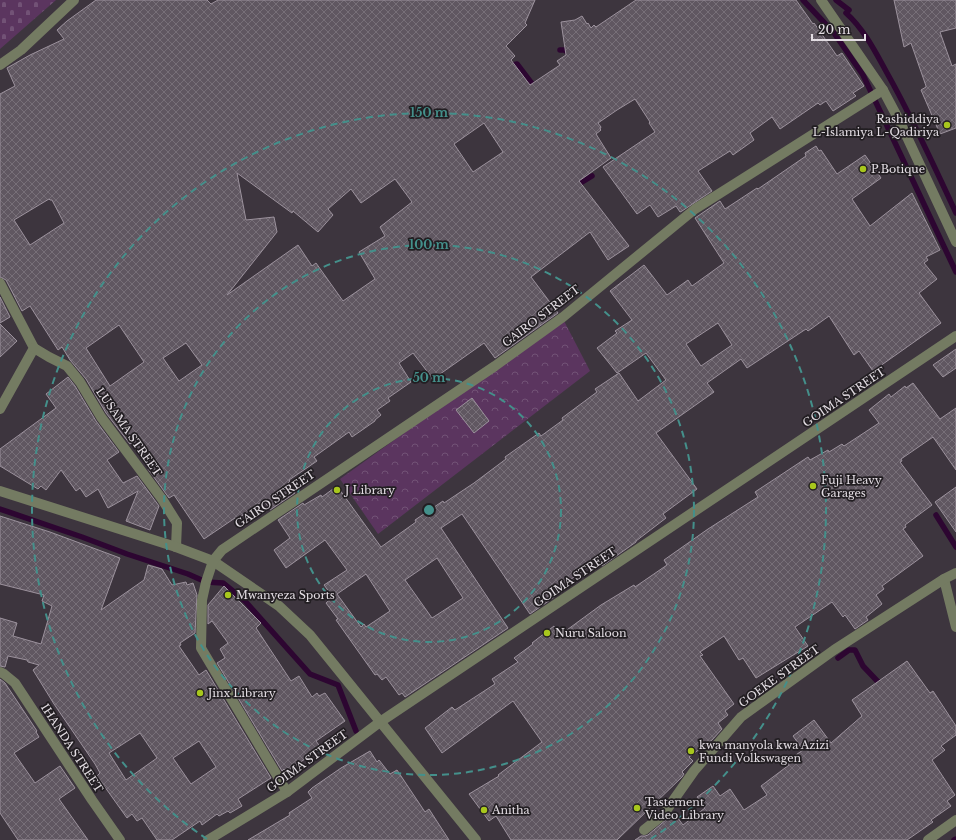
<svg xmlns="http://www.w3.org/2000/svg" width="956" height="840" viewBox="0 0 956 840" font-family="'Libre Baskerville',serif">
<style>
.cemetery{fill:url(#cemetery-stones)}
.park{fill:url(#park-crowns)}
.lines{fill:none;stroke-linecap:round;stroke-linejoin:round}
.stream{stroke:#2d0631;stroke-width:5.5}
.building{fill:url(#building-cross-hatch);stroke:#9c929d;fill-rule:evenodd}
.minor{stroke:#747b62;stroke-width:10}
.ring{fill:none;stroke:#44908b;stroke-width:2;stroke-dasharray:7 5}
.poi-dot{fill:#a8c71d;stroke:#221e22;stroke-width:1.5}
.labels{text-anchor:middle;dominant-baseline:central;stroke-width:3.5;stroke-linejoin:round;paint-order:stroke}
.poi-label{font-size:11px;fill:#e3dde3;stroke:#221e22;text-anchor:start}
.street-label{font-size:11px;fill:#e3dde3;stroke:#221e22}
.centre{fill:#44908b;stroke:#221e22;stroke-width:2}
.ring-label{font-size:12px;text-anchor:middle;font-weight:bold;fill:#44908b;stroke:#221e22;stroke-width:3.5;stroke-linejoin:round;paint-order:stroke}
</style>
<defs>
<pattern id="cemetery-stones" width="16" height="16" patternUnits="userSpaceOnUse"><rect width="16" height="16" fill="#5b355f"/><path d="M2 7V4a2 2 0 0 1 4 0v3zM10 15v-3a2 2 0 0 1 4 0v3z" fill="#725276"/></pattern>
<pattern id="park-crowns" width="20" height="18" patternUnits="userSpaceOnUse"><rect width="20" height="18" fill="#5b355f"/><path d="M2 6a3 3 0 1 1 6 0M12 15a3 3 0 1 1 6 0" fill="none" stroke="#725276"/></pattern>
<pattern id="building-cross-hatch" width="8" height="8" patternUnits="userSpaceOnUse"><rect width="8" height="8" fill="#605761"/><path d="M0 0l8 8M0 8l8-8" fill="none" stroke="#776f78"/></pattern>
</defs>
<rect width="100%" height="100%" fill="#3d353e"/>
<polygon class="cemetery" points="0,0 56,0 0,49"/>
<polygon class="park" points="563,319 590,371 378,534 340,479"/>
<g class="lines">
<g class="stream">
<polyline points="803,0 834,33 863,75 956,272"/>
<path d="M836,0L849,10L846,13C864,29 876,53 887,73C913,119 934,166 956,213"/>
<polyline points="560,50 565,50 569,54"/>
<polyline points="509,66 517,64 536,89"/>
<polyline points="574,187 592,176"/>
<polyline points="0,509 82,537 127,554 188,574 206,582 223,583 245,601 310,674 338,685 356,731"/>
<polyline points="936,515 956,547"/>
<polyline points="838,658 849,650 855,650 863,666 882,686"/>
<polyline points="954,840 956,839"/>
</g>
</g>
<g class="building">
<path d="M96,0H207L211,4L218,0H535L525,23L527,25L506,46L515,56L511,60L530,85L560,65L557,61L566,55L561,22L575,20L582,16L587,24L588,23L591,28L594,25L596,27L636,0H796L813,24L814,23L837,56L842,53L864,86L853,93L856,96L833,111L826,101L820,105L818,103L780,129L772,117L750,133L754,140L733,155L730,151L698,171L712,191L682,211L680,212L676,206L658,217L650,205L637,214L603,167L655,132L649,123L650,122L635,99L617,110L598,123L601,127L600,129L601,130L596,134L611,158L579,181L629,246L608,260L590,232L531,277L558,313L495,358L484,343L433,379L413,353L399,363L411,382L388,398L390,401L377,410L381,415L375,420V421L352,437L349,432L314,457L317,461L289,480L290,481L288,483L295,493L270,510L264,500L236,520L235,518L204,539L174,495L169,498L148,469H149L131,443L130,444L106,413L86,379L70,360L62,347L58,350L30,306L22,311L6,280L0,277V94L15,86L7,68L30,55L64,39L57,30L67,21ZM484,123L503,152L473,172L454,144ZM237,173L292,213L293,211L318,232L333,215L328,209L351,189L361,203L395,179L412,202L380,227L385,236L359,252L375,279L343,301L316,263L312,266L298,245L227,295L277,232L274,217L246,220ZM49,199L50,200H52L64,223L30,245L14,220ZM119,325L144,362L110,386L86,348ZM186,343L202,365L179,381L163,358Z"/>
<polygon points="894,0 956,0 956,28 940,32 952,66 956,64 956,128 940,134 921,90 926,87 926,86 911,43 904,47"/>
<path d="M816,146L819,151L821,150L837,174L865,155L881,178L852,199L870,226L912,193L940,250L926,257L928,260L924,263L937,279L919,293L941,323L873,371L859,351L854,355L829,316L808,331L806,329L747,368L741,359L707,383L714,392L656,433L697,489L663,514L666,518L636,541V542L602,566L598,560L567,582L570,586L530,614L462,514L441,528L508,628L405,697L402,693L399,695L386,677L382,680L377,674L375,675L336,620L338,619L326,603L333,597L324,585L347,570L325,540L286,568L274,550L290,538L278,520L303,503L304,505L321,495L322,497L337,486L381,547L416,522L415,520L443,501L444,503L474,483L506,459L505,457L539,433L541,436L563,420L562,418L597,392L595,389L619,373L638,401L666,380L646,353L617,373L597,348L617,333L615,331L632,320L610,291L644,265L667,295L688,280L692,286L724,263L695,218L720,201L725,209L757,188L758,189L806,156L805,153ZM718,323L732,345L701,366L686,344ZM437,558L463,598L432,618L405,580ZM366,574L390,611L366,627L364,624L361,627L337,594Z"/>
<polygon points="0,297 10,317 0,323"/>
<polygon points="0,324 17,341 0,357"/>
<polygon points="956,349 956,368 943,377 933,365"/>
<polygon points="68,377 75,386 96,421 119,452 107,460 123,483 137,476 159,506 150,530 126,521 138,491 108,508 98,489 86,497 80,488 76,491 61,470 46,490 41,486 38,489 0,466 0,449 56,408 46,394"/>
<polygon points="913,383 940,419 956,408 956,470 933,437 901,459 902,461 900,462 932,505 905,525 906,527 903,529 923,556 882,586 884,589 876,595 882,604 866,617 868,620 855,629 845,615 843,617 832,602 795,627 808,646 756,678 743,658 739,660 724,636 700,652 703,655 700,656 734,704 725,711 728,715 718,723 722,729 712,740 689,757 693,761 682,772 684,774 682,777 617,840 511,840 496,816 489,821 469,794 499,776 498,775 542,742 513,701 442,753 425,728 452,707 455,710 495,684 492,679 518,662 514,658 533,644 532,643 554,626 560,635 601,605 634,585 635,587 667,565 664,560 708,529 758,497 755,492 808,457 810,460 828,450 829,452 842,444 844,446 879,423 869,410 889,394 891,397 905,386 906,388"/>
<polygon points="472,398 489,421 474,433 456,410"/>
<polygon points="956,487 956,532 935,502"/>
<path d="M0,516L50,532L120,558L101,610L144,580L148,565L162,569L172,585L186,582L187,585L193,583L197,595L195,633L180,643L181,645L179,646L199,675L206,670L271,778L238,799L242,806L230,813L228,811L219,816L217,814L202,825L200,821L172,840H157L142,818L137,821L132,814L127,818L97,776L100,773L95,764L54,704L33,670L39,665L28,662L27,660L8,656L5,667L0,666V618L17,623L13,636L41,644L52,606L42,601L44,595L0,584ZM140,733L157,758L126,780L109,753ZM199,741L216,767L191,784L173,758Z"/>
<polygon points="224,586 261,623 256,628 291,681 299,676 312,697 317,693 319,696 325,693 345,721 316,741 321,748 286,772 284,769 282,771 217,663 225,658 220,649 228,643 212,621 208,624 208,605"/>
<polygon points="907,661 930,693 933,691 956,726 956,735 941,746 945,750 932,760 955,795 947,801 951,806 931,820 933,822 907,840 635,840 641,836 645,836 648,835 674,813 683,825 705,808 697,797 713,786 720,796 730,789 744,810 767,795 761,786 789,765 787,761 803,750 793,736 814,720 831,743 862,716 852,700"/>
<polygon points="0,679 5,683 37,731 36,732 39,737 14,753 35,783 60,766 75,788 59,799 88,840 18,840 0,813"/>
<polygon points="370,751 377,762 379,760 390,774 397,770 425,812 429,809 449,840 248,840 290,815 289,813 312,798 308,792 312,788 341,768"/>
</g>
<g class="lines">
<g class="minor">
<polyline points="821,0 883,90 899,120 956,242"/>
<polyline points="0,65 21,50 74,0"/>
<polyline points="0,283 34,348 0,409"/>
<polyline points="34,348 49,357 67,366 80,382 101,417 162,499 177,523 176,547"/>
<polyline points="0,491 176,547 213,561 279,606 310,635 476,840"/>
<polyline points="944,579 956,627"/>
<polyline points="0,672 4,674 15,683 92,800 120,840"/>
<polyline points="287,792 201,648 202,600 206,582 213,561 222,550 495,366 563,317 695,209 883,90"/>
<polyline points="644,830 663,815 694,771 741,717 834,650 944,579 956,573"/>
<polyline points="208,840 287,792 380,722 956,336"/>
<polyline points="928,840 956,820"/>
</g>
</g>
<g class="ring">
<circle cx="429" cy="510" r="132"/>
<circle cx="429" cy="510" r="265"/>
<path d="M207 839A397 397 0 1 1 651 839"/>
</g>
<g class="poi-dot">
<circle cx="947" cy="125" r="4"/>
<circle cx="863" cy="169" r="4"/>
<circle cx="813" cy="486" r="4"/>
<circle cx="337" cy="490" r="4"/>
<circle cx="228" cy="595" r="4"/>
<circle cx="547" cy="633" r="4"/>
<circle cx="200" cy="693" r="4"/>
<circle cx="691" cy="751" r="4"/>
<circle cx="637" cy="808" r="4"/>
<circle cx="484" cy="810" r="4"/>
</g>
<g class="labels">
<g class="poi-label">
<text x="939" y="119" text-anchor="end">Rashiddiya<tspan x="939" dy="13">L-Islamiya L-Qadiriya</tspan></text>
<text x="871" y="169">P.Botique</text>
<text x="821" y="480">Fuji Heavy<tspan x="821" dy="13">Garages</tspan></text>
<text x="345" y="490">J Library</text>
<text x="236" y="595">Mwanyeza Sports</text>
<text x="555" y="633">Nuru Saloon</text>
<text x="208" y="693">Jinx Library</text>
<text x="699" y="745">kwa manyola kwa Azizi<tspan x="699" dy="13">Fundi Volkswagen</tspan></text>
<text x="645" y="802">Tastement<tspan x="645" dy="13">Video Library</tspan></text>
<text x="492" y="810">Anitha</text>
</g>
<g class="street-label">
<text transform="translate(541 316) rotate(-37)">GAIRO STREET</text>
<text transform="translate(844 397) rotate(-34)">GOIMA STREET</text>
<text transform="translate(129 432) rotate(55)">LUSAMA STREET</text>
<text transform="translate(275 499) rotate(-34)">GAIRO STREET</text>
<text transform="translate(575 577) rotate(-34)">GOIMA STREET</text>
<text transform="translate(779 676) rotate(-36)">GOEKE STREET</text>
<text transform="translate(72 748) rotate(57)">IHANDA STREET</text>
<text transform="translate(307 761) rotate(-36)">GOIMA STREET</text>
</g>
</g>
<circle cx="429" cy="510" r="6" class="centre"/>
<g class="ring-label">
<text x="429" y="117">150 m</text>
<text x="429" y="249">100 m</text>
<text x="429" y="382">50 m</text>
</g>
<path d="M812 34v6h53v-6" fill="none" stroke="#e3dde3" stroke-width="2"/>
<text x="818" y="34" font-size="12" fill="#e3dde3" stroke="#221e22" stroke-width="3" paint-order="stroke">20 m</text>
</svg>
